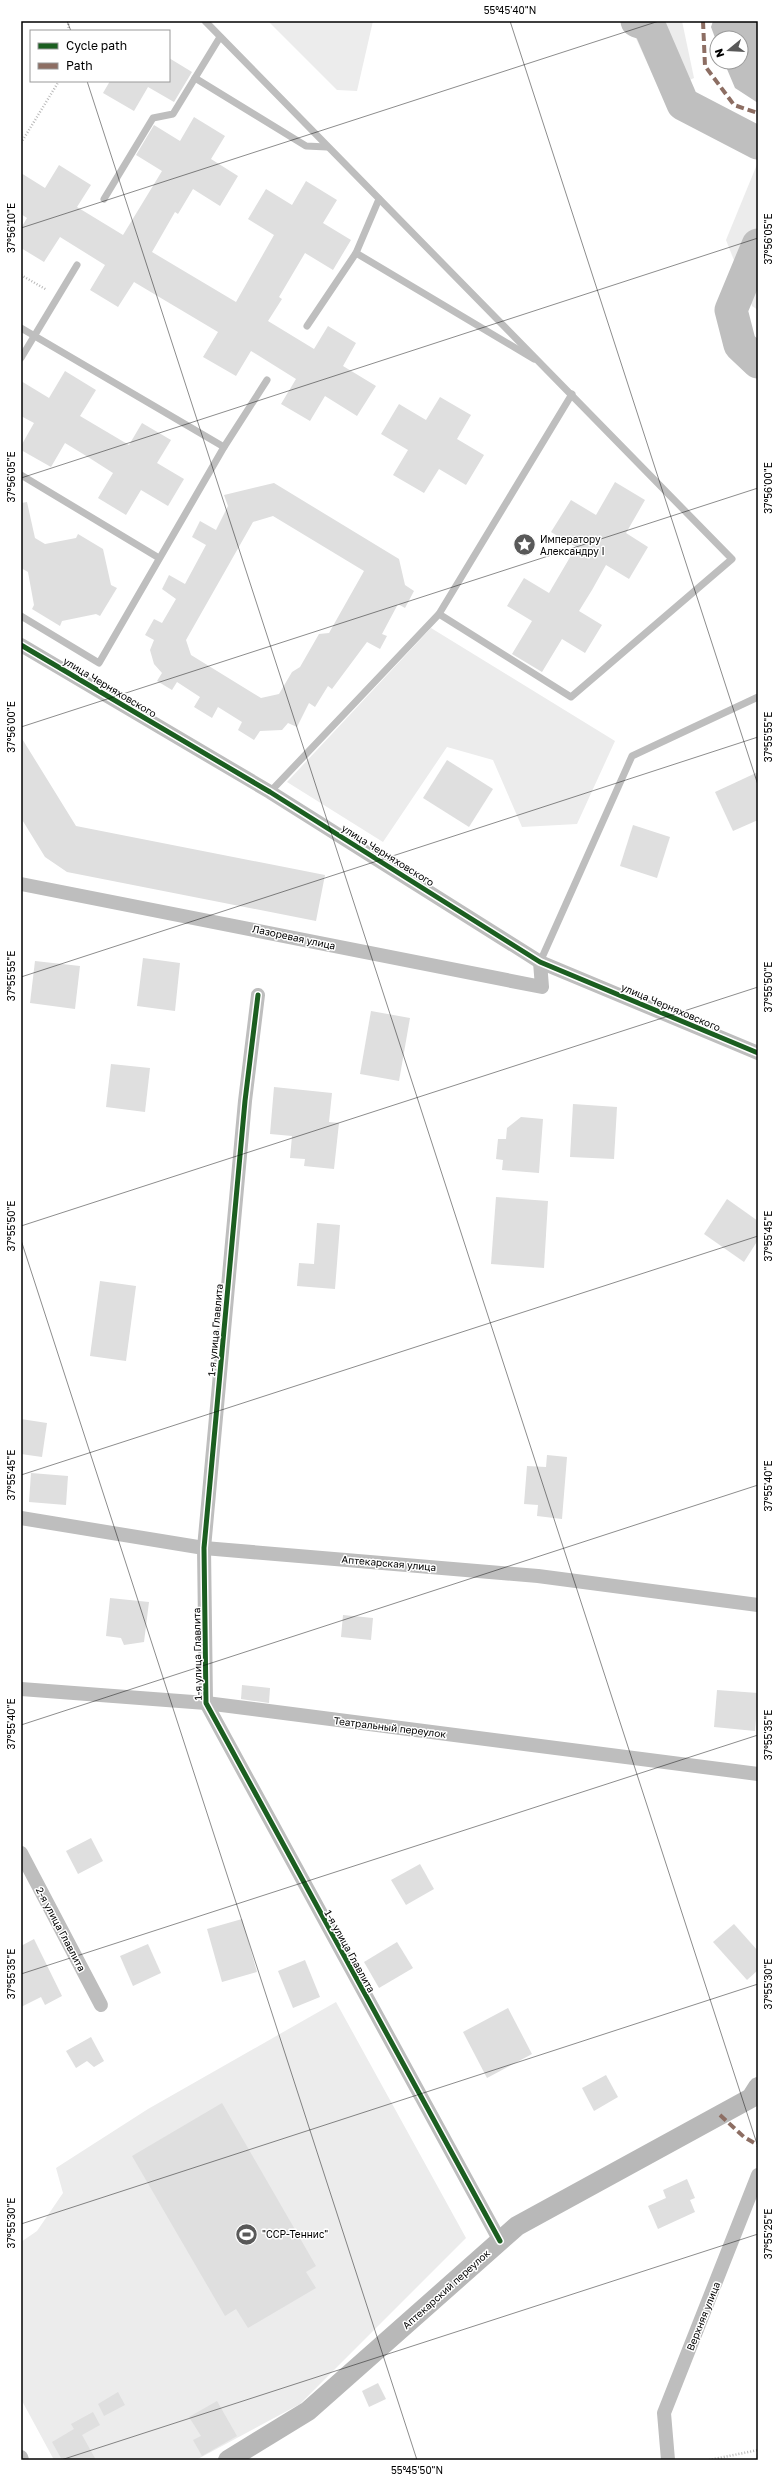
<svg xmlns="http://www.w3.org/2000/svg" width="779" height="2481" viewBox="0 0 779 2481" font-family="'Golos Text',sans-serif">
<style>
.green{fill:#ececec}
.water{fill:#bfbfbf}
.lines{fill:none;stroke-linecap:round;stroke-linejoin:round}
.river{stroke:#bfbfbf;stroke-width:33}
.building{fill:#dfdfdf;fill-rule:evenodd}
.path{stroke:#b9b9b9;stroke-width:2.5;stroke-dasharray:1 2;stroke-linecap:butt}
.lane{stroke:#bebebe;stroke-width:7}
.street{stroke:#bebebe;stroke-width:14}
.secondary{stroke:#b8b8b8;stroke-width:20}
.quiet{stroke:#8d6e63;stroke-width:4;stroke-dasharray:8 4;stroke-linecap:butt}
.cycleway-casing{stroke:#fff;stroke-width:8}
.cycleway{stroke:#1b5e20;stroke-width:5}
.ticks{fill:none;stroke:#000;stroke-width:1;stroke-opacity:0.45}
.labels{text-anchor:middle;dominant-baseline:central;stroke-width:3;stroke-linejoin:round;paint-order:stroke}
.poi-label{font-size:10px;fill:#000;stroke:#fff;text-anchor:start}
.street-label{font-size:10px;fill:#000;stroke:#fff}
.neatline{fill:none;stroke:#000;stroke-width:1.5}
.ticks-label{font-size:10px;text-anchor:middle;fill:#000}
</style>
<rect width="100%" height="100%" fill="#fff"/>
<g class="green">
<polygon points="268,21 373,21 357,91 337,90"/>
<polygon points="628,21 682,21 694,78 661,93"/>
<polygon points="758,162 758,310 752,306 726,240"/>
<polygon points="431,628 615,741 577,824 522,827 493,760 447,747 383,842 287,782"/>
<polygon points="336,2002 466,2238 300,2404 196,2460 54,2460 21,2399 21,2242 37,2231 63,2193 56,2168 148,2109"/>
</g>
<polygon class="water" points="713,21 758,21 758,103 735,88 724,62 741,62 741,38 717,38 717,43 711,27"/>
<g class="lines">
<g class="river">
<polyline points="637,21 649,25 683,104 758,143"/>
<polyline points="758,245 731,310 740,345 758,362"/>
</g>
</g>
<g class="building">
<polygon points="169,58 192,72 174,102 148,87 134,111 103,93 110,81 169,81"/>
<polygon points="194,117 225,136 211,159 238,176 220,206 193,189 178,214 175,212 152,252 236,302 274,235 248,219 266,189 292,205 306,181 337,200 323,223 351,240 333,270 305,253 279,297 282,299 268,321 314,349 328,326 356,343 343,366 376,386 357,416 325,396 310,421 281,404 296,379 251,351 236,376 203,357 218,332 134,282 118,307 90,290 105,265 60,237 44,262 21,248 21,228 27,218 21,214 21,173 45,188 59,165 91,185 77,207 123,235 162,171 136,155 154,125 180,141"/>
<polygon points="65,371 96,390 80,416 129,445 142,423 171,440 157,463 184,479 168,506 141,490 126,515 98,498 113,473 88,457 65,443 51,467 21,450 21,446 34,423 21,416 21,381 49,398"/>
<polygon points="440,397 471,415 457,439 484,455 466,485 439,469 424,493 393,475 408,450 381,434 399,404 426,420"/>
<polygon points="615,482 645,500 626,533 648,547 629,579 606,565 592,590 579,611 602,625 585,653 562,639 542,672 512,654 532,621 507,606 524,578 549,593 576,547 551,532 571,500 596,515"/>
<path d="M274,483L399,559L405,585L414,591L405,608L398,604L382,634L387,636L380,649L367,642L332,689L328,686L315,707L309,703L297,727L288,723L282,730L260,731L254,740L238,730L242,722L218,707L212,718L194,707L200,697L177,682L172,690L157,681L162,673L154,664L150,650L154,640L145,635L154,619L162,623L176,599L162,589L169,575L185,584L206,545L192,537L200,521L216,530L228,506L224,495ZM273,516L364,571L329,633L319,634L300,667L292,672L279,694L261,698L191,655L186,640L253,522Z"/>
<polygon points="27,502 35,538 45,544 76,538 78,534 103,549 111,585 117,588 100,616 96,614 62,621 60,626 32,609 34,605 28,572 21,568 21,503"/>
<polygon points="21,737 76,826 325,875 316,921 67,872 45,857 21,818"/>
<polygon points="447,760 493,789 469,827 423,798"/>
<polygon points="758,772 758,820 733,831 715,792"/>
<polygon points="633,825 670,837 657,878 620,866"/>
<polygon points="143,958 180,963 175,1011 137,1006"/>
<polygon points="35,961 80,966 75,1009 30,1003"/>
<polygon points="371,1011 410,1018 399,1081 360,1074"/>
<polygon points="111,1064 150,1068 145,1112 106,1107"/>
<polygon points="274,1087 332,1093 329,1122 339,1123 334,1169 304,1166 305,1159 290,1158 292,1136 270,1134"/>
<polygon points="573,1104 617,1107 614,1159 570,1157"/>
<polygon points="521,1117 543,1119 539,1173 502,1170 503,1160 496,1159 498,1139 506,1139 507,1128"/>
<polygon points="496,1197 548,1201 544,1268 491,1264"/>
<polygon points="727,1199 758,1221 758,1240 744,1262 704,1234"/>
<polygon points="317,1223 340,1225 335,1289 297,1286 299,1263 314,1264"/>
<polygon points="100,1281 136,1286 126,1361 90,1356"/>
<polygon points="21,1419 47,1423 42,1457 21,1454"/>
<polygon points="547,1455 567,1457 562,1519 537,1516 538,1505 524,1504 527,1466 546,1467"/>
<polygon points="31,1473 68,1476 66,1505 29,1502"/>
<polygon points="110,1598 149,1602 144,1642 124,1645 121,1638 106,1636"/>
<polygon points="343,1615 373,1618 371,1640 341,1637"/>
<polygon points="242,1685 270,1688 269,1703 241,1699"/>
<polygon points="717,1690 758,1693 755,1731 714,1727"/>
<polygon points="91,1838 103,1861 78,1874 66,1851"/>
<polygon points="420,1864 434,1889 406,1905 391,1880"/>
<polygon points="242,1919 257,1972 222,1982 207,1929"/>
<polygon points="734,1924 758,1951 758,1970 747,1980 713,1942"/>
<polygon points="34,1939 62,1996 45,2005 41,1997 21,2007 21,1946"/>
<polygon points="397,1942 413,1968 379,1988 364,1962"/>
<polygon points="148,1944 161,1973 133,1986 120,1956"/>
<polygon points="305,1960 320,1997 293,2008 278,1971"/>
<polygon points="508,2008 532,2054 487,2078 463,2032"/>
<polygon points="91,2037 104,2061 94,2067 87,2061 76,2068 66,2051"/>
<polygon points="606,2075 618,2097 594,2111 582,2088"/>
<polygon points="222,2103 316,2266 306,2272 316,2288 248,2328 236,2309 225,2316 132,2156"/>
<polygon points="687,2179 695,2198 690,2200 695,2212 658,2229 648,2206 666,2198 663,2190"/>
<polygon points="378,2383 386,2399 369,2407 362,2391"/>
<polygon points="118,2392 125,2405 104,2416 98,2404"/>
<polygon points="217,2401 237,2436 202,2456 193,2440 201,2436 189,2417"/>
<polygon points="93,2412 100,2425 82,2435 96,2460 62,2460 52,2442 74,2429 71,2424"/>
</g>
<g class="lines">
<g class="path">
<polyline points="68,21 69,31"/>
<polyline points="21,143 59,81"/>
<polyline points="21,275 47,290"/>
<polyline points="709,2460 758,2450"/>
</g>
<g class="lane">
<polyline points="205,21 732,559 571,697 439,614"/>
<polyline points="195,78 306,146 327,147"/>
<polyline points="104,199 153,118 173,114 220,37"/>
<polyline points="356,253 534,359"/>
<polyline points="307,326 356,253 379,199"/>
<polyline points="21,328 224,447"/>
<polyline points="21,358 77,265"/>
<polyline points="21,475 159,558"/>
<polyline points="21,616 99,663 224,447 267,380"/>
<polyline points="270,792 439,614 572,394"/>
<polyline points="540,962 632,756 758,697"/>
</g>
<g class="street">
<polyline points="21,645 270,792 540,962 758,1053"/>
<polyline points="21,884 542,987 540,962"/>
<polyline points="258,995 245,1101 204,1548 206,1703 500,2241"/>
<polyline points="21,1518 204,1548 538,1576 758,1605"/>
<polyline points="21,1689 206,1703 758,1774"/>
<polyline points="21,1853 101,2005"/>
<polyline points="21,2457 22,2460"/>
<polyline points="668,2460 664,2413 758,2175"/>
</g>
<polyline class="secondary" points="228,2460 308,2411 517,2226 751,2098 758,2087"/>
<g class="quiet">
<polyline points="703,21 705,66 734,105 758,113"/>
<polyline points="720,2115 744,2137 758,2145"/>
</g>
<defs>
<g id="cycleway">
<polyline points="21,645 270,792 540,962 758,1053"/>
<polyline points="258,995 245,1101 204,1548 206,1703 500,2241"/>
</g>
</defs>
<use href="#cycleway" class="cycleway-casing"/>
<use href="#cycleway" class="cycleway"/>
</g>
<path class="ticks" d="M67,21L71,31M510,21L758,785M87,81L758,2147M21,228L659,21M21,478L758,238M21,727L758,488M21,977L758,737M21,1226L758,987M21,1240L417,2460M21,1475L758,1236M21,1725L758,1485M21,1974L758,1735M21,2224L758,1984M61,2460L758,2234"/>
<defs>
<symbol id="sight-disc" viewBox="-11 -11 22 22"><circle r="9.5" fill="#595959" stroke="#fff"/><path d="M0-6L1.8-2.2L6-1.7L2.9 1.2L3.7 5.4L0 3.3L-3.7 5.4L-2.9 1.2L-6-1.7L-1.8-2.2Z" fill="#fff"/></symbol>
<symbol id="stadium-disc" viewBox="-11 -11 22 22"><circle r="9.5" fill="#595959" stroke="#fff"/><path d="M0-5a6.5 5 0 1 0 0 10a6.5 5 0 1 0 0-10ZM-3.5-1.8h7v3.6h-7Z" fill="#fff"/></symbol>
</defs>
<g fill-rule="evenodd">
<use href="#sight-disc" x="512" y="532" width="25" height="25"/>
<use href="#stadium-disc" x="234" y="2222" width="25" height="25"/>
</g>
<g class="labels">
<g class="poi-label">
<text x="540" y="539">Императору<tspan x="540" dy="12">Александру I</tspan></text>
<text x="262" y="2234">"ССР-Теннис"</text>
</g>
<g class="street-label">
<text transform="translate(110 687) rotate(31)">улица Черняховского</text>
<text transform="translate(388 855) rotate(32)">улица Черняховского</text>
<text transform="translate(294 937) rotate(12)">Лазоревая улица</text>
<text transform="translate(671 1007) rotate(23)">улица Черняховского</text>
<text transform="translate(215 1330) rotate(-85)">1-я улица Главлита</text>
<text transform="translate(389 1563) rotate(5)">Аптекарская улица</text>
<text transform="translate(197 1654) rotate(-91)">1-я улица Главлита</text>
<text transform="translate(390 1727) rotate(7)">Театральный переулок</text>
<text transform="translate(61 1929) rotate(62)">2-я улица Главлита</text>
<text transform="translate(350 1951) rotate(61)">1-я улица Главлита</text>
<text transform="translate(446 2289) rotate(-42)">Аптекарский переулок</text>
<text transform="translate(703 2316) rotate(-68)">Верхняя улица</text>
</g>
</g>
<rect width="779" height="2481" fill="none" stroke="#ffffff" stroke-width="44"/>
<rect x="30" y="30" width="140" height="52" fill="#ffffff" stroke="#999999"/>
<rect x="38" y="43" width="20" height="6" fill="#1b5e20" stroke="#999999"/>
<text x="66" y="50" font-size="12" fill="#000000">Cycle path</text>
<rect x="38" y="63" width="20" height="6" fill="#8d6e63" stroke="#999999"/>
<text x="66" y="70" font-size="12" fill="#000000">Path</text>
<g transform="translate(729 50) rotate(252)"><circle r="19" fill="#ffffff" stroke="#999999"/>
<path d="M0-3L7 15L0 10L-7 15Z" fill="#595959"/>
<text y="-6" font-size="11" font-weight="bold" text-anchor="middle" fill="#000000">N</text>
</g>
<rect x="22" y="22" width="735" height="2437" class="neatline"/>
<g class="ticks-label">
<text x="510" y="14">55°45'40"N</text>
<text transform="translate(11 228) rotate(-90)" y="4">37°56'10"E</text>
<text transform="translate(768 239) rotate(-90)" y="4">37°56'05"E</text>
<text transform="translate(11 477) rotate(-90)" y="4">37°56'05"E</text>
<text transform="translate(768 488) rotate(-90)" y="4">37°56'00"E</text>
<text transform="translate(11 727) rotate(-90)" y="4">37°56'00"E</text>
<text transform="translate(768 737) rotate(-90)" y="4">37°55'55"E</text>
<text transform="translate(11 976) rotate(-90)" y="4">37°55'55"E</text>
<text transform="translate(768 987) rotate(-90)" y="4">37°55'50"E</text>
<text transform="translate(11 1226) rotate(-90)" y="4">37°55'50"E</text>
<text transform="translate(768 1236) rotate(-90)" y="4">37°55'45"E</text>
<text transform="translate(11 1475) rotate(-90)" y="4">37°55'45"E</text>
<text transform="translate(768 1486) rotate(-90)" y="4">37°55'40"E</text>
<text transform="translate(11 1724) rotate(-90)" y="4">37°55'40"E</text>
<text transform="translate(768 1735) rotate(-90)" y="4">37°55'35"E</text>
<text transform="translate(11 1974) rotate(-90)" y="4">37°55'35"E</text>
<text transform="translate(768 1984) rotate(-90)" y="4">37°55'30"E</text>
<text transform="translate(11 2223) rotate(-90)" y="4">37°55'30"E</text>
<text transform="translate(768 2234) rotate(-90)" y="4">37°55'25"E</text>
<text x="417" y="2474">55°45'50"N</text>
</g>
</svg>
